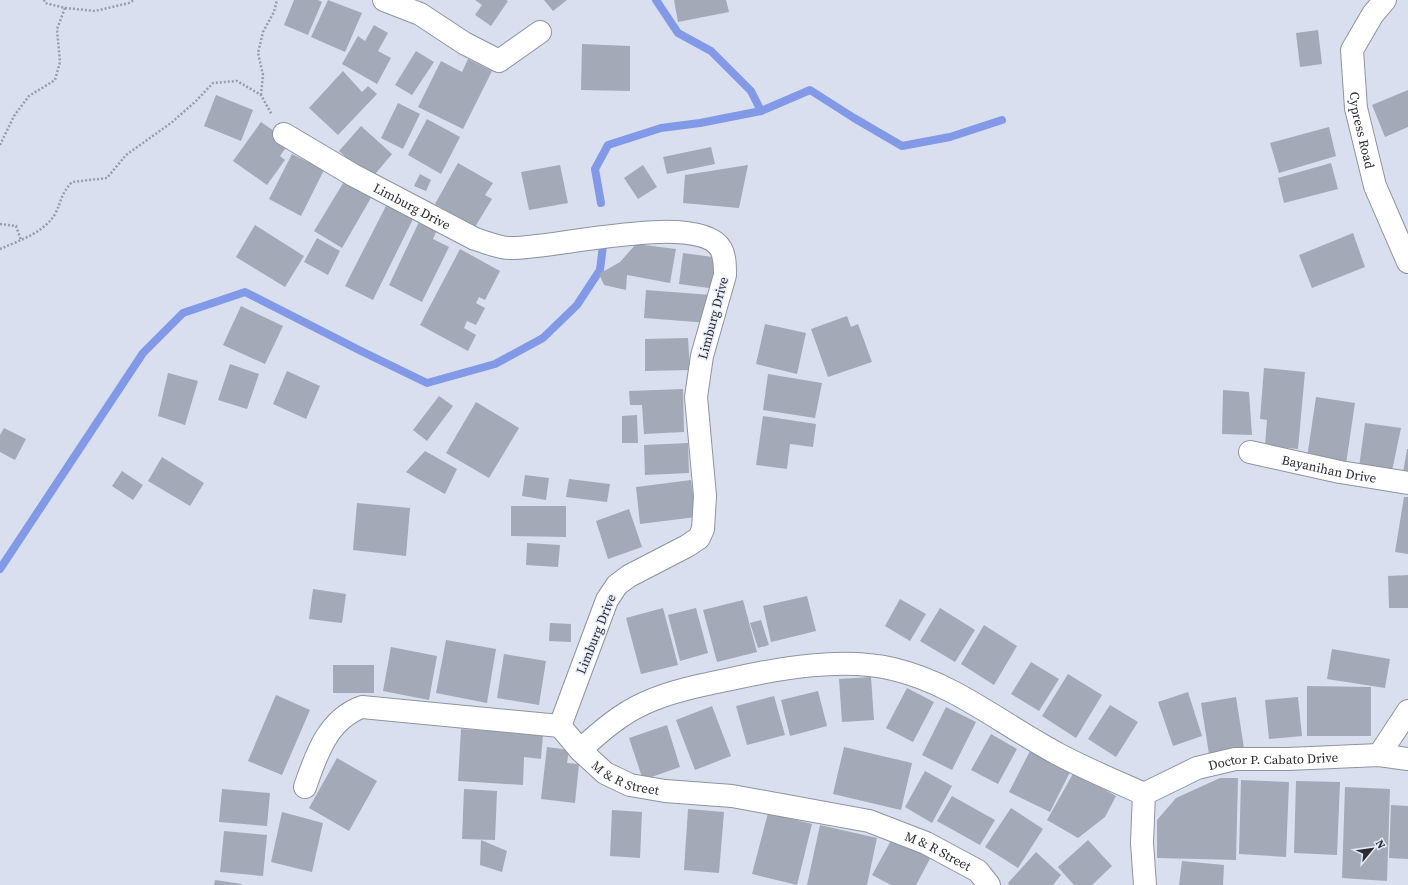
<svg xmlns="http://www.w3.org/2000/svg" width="1408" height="885" viewBox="0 0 1408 885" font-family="'Source Serif 4',serif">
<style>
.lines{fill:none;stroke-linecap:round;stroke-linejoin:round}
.stream{stroke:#8199e7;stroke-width:8}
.building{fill:#a4a9b7}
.minor-casing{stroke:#8e93a0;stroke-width:24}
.path{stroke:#999da8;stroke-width:2.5;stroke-dasharray:2 2;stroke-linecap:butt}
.minor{stroke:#fff;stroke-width:22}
.labels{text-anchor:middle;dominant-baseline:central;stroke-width:3;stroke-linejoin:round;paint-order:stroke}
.street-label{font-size:13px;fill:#2b2d32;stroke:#e7ecfb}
</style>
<rect width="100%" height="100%" fill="#d9dfee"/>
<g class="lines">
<g class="stream">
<polyline points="656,0 678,33 711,51 751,91 761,111"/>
<polyline points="601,203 595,169 608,145 661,128 700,123 761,111 810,90 854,118 902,146 950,137 1002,120"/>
<polyline points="0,569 143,353 183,313 245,292 361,351 427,383 495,364 543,338 577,305 600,270 603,245"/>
</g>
</g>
<g class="building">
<polygon points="294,0 318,0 322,2 308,35 284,25"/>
<polygon points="328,0 362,13 345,52 311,37"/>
<polygon points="475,0 506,0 508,1 491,26 475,15 482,5"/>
<polygon points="544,0 567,0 553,11"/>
<polygon points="674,0 726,0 729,12 678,22"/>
<polygon points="374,25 388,33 378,51 391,58 377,84 342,64 358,36 365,41"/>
<polygon points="1318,30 1322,64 1300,67 1296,33"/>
<polygon points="582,44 630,46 630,91 581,90"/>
<polygon points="416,51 434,62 412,95 395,85"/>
<polygon points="468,59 492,71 463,129 418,107 441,61 462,72"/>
<polygon points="343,71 362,92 368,86 377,94 338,135 309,108"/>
<polygon points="1408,90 1408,127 1385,137 1372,105"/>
<polygon points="216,95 253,110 241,141 204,126"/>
<polygon points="398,103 420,114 403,149 381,138"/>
<polygon points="427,119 460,137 441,174 408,155"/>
<polygon points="261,122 290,142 280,156 285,160 267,185 233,161"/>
<polygon points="361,126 392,154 371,179 339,151"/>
<polygon points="1329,127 1336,156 1279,173 1270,143"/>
<polygon points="711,147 715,164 667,174 663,157"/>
<polygon points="292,154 324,170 301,216 269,199"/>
<polygon points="458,163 493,183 485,195 492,199 475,227 435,204"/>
<polygon points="1331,163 1338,189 1284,203 1278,178"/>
<polygon points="560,165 568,203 529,210 521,172"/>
<polygon points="643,165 657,187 638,199 624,178"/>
<polygon points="748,165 739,208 683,203 685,175"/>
<polygon points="420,174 431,180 426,191 414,186"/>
<polygon points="345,180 372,196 342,248 314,231"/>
<polygon points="387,204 414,217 373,300 345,286"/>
<polygon points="419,222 437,230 433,239 449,247 422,302 389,285"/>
<polygon points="255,225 304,256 285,287 236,257"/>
<polygon points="1353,233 1365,267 1312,288 1299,255"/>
<polygon points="317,238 340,251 328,275 304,262"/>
<polygon points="636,244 676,249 670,283 627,275 626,290 604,285 599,274 620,262"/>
<polygon points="460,249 500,271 485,300 479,297 476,303 485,308 476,325 467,321 464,328 476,335 468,351 420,325"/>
<polygon points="683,253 720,258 716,289 679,284"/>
<polygon points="646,290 711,295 709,323 644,318"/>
<polygon points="241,306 283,326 265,364 223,345"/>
<polygon points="847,316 851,327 858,324 872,362 828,377 811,329"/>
<polygon points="765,324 806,333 797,374 756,364"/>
<polygon points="688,338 690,370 645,371 645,339"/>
<polygon points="230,364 259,374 247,409 218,400"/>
<polygon points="1264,368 1305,372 1298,449 1265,446 1267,420 1260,419"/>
<polygon points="287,371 320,386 306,419 273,404"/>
<polygon points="168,373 198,381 185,425 158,416"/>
<polygon points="768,374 822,383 815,418 763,410"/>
<polygon points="683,389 684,432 644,434 642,405 630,405 629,391"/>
<polygon points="1223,390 1249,392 1252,435 1222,434"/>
<polygon points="439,396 453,406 427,441 413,430"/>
<polygon points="1316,397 1355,403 1346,464 1307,458"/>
<polygon points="476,402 519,428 489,478 446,453"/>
<polygon points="637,415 638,443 622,443 622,416"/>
<polygon points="763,416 816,424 813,447 790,444 787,469 756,465"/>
<polygon points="1365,423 1401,428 1392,471 1359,467"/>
<polygon points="4,428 26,439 15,460 0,452 0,435"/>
<polygon points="688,443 689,473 645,475 644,445"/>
<polygon points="1407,449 1408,449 1408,473 1403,473"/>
<polygon points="425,451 457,469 445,494 406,472"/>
<polygon points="162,457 204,483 190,506 148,481"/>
<polygon points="122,471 143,485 133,500 112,486"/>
<polygon points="525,475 549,478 546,500 522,496"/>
<polygon points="569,479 610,484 607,502 566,497"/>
<polygon points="691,480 696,517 640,524 636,487"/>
<polygon points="1404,497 1408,497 1408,554 1395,552"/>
<polygon points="357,503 410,508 406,556 353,550"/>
<polygon points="511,506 566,506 566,537 511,536"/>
<polygon points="629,509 642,547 608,559 596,521"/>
<polygon points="527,543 560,545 558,567 526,565"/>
<polygon points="1408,575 1408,608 1389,608 1388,576"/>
<polygon points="313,589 346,594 342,623 309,619"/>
<polygon points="807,596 816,631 771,642 763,606"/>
<polygon points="900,599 926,614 910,641 885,626"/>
<polygon points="743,600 757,652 717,662 703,610"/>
<polygon points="663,608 678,665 641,674 626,618"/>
<polygon points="696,608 708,653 680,661 668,615"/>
<polygon points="940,608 975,630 955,662 920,641"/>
<polygon points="761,620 769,645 758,648 750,623"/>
<polygon points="550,623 571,624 571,642 549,641"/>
<polygon points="984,625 1017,646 994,685 961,664"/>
<polygon points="446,640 496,649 487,703 436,693"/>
<polygon points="391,647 437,656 429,700 383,691"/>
<polygon points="1332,649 1390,659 1385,688 1327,679"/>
<polygon points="504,654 546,661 539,705 497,698"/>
<polygon points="1031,662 1059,679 1039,711 1011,694"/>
<rect x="333" y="665" width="41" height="28"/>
<polygon points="1068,674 1102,695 1076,738 1042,716"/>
<polygon points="871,677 874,720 842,722 839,679"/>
<polygon points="1307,686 1371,687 1371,736 1307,736"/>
<polygon points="907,688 934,702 913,742 886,728"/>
<polygon points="818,691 827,726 790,736 781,700"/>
<polygon points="1188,692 1202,736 1173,746 1158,702"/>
<polygon points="276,695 310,710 282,775 248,761"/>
<polygon points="774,696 785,735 747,745 736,706"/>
<polygon points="1236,697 1244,748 1209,754 1201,703"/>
<polygon points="1298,697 1302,736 1269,739 1265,700"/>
<polygon points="1110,705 1138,722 1116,757 1088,739"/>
<polygon points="712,706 731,756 695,770 676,720"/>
<polygon points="946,707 976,722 952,770 922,755"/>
<polygon points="667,725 680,767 643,780 629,738"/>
<polygon points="461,729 543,734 541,759 524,757 523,785 458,781"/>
<polygon points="991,734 1017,749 998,784 971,770"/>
<polygon points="547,747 569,750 567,763 579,764 575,803 541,799"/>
<polygon points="844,747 912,763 901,810 833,794"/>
<polygon points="1030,751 1070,772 1050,812 1009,792"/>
<polygon points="337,758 377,781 349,831 309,808"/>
<polygon points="925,771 952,786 932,823 905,807"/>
<polygon points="1074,772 1116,796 1105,817 1078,838 1047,820"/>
<polygon points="1220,778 1238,778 1236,860 1157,858 1157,820 1176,798"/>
<polygon points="1241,780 1289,782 1286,857 1239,854"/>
<polygon points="1296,781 1340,782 1337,855 1294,853"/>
<polygon points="1345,787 1390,789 1387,881 1342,878"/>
<polygon points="222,789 270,793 267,826 219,822"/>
<polygon points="464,789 497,791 495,840 462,839"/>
<polygon points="952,796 995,820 980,845 937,821"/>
<polygon points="1391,805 1408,806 1408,859 1389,858"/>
<polygon points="1011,808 1043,829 1018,868 985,847"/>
<polygon points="688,809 724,812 719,873 684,870"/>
<polygon points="612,810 642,812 640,858 610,856"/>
<polygon points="282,812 323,823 312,872 271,862"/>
<polygon points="768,813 812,824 797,885 752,874"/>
<polygon points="820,825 877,838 867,885 807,885"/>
<polygon points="224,831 267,835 263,876 220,872"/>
<polygon points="893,837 931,857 916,885 891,885 872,875"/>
<polygon points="481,840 507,851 502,872 480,865"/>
<polygon points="1088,840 1112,866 1092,885 1074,885 1058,867"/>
<polygon points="1036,852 1061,875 1053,885 1009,885 1008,883"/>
<polygon points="1182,861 1224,865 1223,885 1179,885"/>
<polygon points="215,880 242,884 241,885 214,885"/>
</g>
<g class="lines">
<defs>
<g id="minor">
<polyline points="384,0 420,14 464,43 499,61 540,32"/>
<path id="s1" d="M1385,0L1373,14L1352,50L1356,108L1375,186L1408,262"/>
<path id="s2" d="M284,134L353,175L475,239C486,242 498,248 510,248C548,250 699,210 721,249C725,256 725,266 725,275L702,356L696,397L705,496L703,529L699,538L687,546L629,576L617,585L607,600L560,726"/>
<path id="s3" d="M1250,452L1340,472L1408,483"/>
<path d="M580,750C600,732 620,714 645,703C671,691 702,685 731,679C780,668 843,657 893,669C954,683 1003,725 1058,754C1086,769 1115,781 1144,794"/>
<polyline points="1379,755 1408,711"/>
<path id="s4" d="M305,787C316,755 328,719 362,707L560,726L580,750L605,773L630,785L665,791L732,796L869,821L926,843L978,871L989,885"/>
<path id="s5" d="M1144,794L1197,768L1235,759H1288L1379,755L1408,759"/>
<polyline points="1144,794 1142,843 1145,885"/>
</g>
</defs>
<use href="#minor" class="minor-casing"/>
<g class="path">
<polyline points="65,8 95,11 129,3 134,0"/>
<polyline points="261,95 263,75 258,53 263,32 274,12 277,0"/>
<polyline points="0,145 14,116 29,96 55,80 60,62 57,29 65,8 45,3 44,0"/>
<polyline points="0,224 16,226 21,240"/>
<path d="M0,249C18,241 44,233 55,214C62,201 60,195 72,182L107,178L126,155L171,123L196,101L213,83L237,81L261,95L272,115"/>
</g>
<use href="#minor" class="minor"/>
</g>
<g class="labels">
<g class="street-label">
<text stroke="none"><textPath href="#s1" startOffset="141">Cypress Road</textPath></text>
<text stroke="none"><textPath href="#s2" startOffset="147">Limburg Drive</textPath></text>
<text transform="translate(713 318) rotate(-75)">Limburg Drive</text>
<text stroke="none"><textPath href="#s3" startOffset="81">Bayanihan Drive</textPath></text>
<text transform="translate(596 634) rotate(-68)">Limburg Drive</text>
<text stroke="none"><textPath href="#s5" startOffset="136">Doctor P. Cabato Drive</textPath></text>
<text stroke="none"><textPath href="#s4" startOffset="387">M &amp; R Street</textPath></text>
<text stroke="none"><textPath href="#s4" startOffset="711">M &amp; R Street</textPath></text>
</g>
</g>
<g transform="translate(1372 849) rotate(61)" stroke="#e7ecfb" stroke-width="3" paint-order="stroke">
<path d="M0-3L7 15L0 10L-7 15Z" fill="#2b2d32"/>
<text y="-6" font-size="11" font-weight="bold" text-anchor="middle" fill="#2b2d32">N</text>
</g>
</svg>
